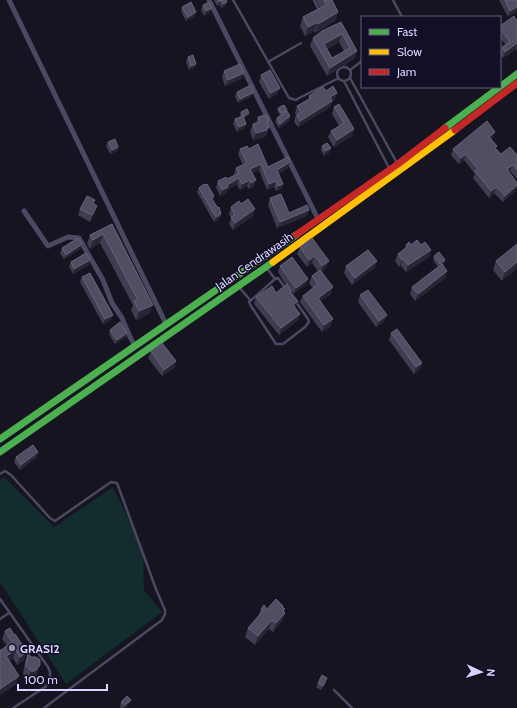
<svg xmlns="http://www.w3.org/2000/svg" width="517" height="708" viewBox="0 0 517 708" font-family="Cabin,sans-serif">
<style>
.green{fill:#132c2d}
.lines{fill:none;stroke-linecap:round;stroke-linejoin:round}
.lane{stroke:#4a4962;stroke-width:2.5}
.street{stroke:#4a4962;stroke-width:5}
.fast{stroke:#4caf50;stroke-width:7}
.slow{stroke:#ffc107;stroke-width:7}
.jam{stroke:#c62828;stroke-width:7}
.wall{fill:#403d50;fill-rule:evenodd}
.shaded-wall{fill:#282635}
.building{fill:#504e63;stroke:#66637b;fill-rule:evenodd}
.poi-dot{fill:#9591b1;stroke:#130f26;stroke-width:1.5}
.labels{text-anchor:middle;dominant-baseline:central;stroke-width:3;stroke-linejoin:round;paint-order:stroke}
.street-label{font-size:12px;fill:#d9d4ff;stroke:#130f26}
.poi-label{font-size:12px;font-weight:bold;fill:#d9d4ff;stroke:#130f26;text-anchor:start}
</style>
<rect width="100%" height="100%" fill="#161421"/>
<polygon class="green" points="4,477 54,527 113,487 143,548 144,590 162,612 66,684 0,582 0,480"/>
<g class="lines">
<g class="lane">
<polyline points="233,0 289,98 296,100 299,98 339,78"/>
<polyline points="314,0 319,10"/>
<polyline points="393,0 402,17"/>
<polyline points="268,62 301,43"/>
<circle cx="344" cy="74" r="7"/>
<polyline points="350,70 362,61"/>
<polyline points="350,78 397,163"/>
<polyline points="344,81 389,168"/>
<polyline points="266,267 275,279 278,278 286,289"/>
<polyline points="275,279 249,302 251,306 276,344 283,344 305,327 309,322 308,319 296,302"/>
<polyline points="239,287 250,300"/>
<polyline points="0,474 5,471 11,475 50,518 55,521 111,482 117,483 156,589 165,610 165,614 162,620 44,708"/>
<polyline points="0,599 48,667 50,672 50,681 45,687 13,708"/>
<polyline points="0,619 9,613"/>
<polyline points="334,690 352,708"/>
</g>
<g class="street">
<polyline points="9,0 166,324"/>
<polyline points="209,0 318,219"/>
<polyline points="24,211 48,246 68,237 79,238 103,280 112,303 122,318 129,335 135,346"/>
</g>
<g class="fast">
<polyline points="445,128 517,74"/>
<polyline points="0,439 296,235"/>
<polyline points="0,452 273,262"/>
</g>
<polyline class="slow" points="273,262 455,130"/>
<g class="jam">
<polyline points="455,130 517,83"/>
<polyline points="296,235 398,164 445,128"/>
</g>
</g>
<g class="wall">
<polygon points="214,0 226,0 227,2 225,6 221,8 220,5 217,6"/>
<polygon points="316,0 332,0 338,12 335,21 315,33 314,31 305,36 300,26 303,17 320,8"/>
<polygon points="499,0 517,0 508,17"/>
<polygon points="203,5 210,12 204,16 201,10"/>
<polygon points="182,7 195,16 186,21 181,11"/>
<polygon points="517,21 517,51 516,49 503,58 500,54 500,53 502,47 506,45 500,38 500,26"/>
<path d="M341,22L357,51L354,59L327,76L310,46L313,38ZM339,42L344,51L332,58L327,49Z"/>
<polygon points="188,57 196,64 194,68 189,70 186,62"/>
<polygon points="224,71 244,73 241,79 225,86 222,77"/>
<polygon points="261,75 280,88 277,94 269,99 259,82"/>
<polygon points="326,91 335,99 332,102 330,107 298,127 294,122 296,115 295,113 297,106 308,100 309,96"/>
<polygon points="237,92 254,92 252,96 238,103 235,96"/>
<polygon points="334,107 354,129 352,136 334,147 328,137 331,131 339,126 332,114"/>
<polygon points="278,108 287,110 286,112 290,116 289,121 279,128 275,122 277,118 280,115 277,110"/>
<polygon points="241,112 249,115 244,118 245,128 237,132 233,124 235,119 241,116 240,115"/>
<polygon points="258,117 266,117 269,121 268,125 269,128 265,137 253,140 250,131 253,124 256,123"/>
<polygon points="493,138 491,139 497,146 496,149 501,154 517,155 517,179 510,171 509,172 517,183 517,186 515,191 503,202 494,193 489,198 473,178 475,174 464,160 459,164 451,155 453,149"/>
<polygon points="108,142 118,147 117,151 110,154 106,146"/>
<polygon points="322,146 331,148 329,153 324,156 321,150"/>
<polygon points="240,149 249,149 268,167 290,162 288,168 278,174 283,184 281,189 276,191 274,187 267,190 259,170 252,173 254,186 249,189 247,186 240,190 237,184 227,190 226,193 220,196 216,187 218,181 227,179 235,175 234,174 236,168 243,165 238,154"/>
<polygon points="199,188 214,196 213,200 221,214 220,218 214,222 197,192"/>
<polygon points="270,198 289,213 309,210 307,216 277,228 268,205"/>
<polygon points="94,203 95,213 90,222 78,215 80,209"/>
<polygon points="241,204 253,216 233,230 229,224 231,218 229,214 231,207"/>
<polygon points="112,224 150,313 136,320 131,310 133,305 100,243 90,249 87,244 90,235"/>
<polygon points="312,238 326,268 322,271 331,294 320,301 331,326 322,332 300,302 303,296 313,288 309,283 312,276 318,271 312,263 307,267 297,254 300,247"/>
<polygon points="82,244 80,249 64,259 60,253 62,248"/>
<polygon points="517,244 502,281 493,270 496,261"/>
<polygon points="406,245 421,245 431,250 429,257 406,272 401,266 399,267 395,261 398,254 404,250"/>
<polygon points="434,256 445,260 443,265 447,271 445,278 415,301 410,294 412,287 438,267 433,260"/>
<polygon points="377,261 374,268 352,285 344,273 346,266"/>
<polygon points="71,262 89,265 73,274 69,266"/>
<polygon points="280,266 308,279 305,285 293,294 291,291 291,292 298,301 295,307 298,320 279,335 254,304 256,297 276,293 286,285 278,272"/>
<polygon points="82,277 111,320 103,324 80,282"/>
<polygon points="360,295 387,315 384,321 376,327 358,302"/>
<polygon points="110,330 126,337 115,344 109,334"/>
<polygon points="391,333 422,363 419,370 414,374 389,340"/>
<polygon points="151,351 176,361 174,368 162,376 148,358"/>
<polygon points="16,457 37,457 20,470 14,462"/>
<polygon points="283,606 283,607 285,609 284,612 285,613 282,621 273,632 269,629 255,645 245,637 248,628 258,616 261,609 267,609"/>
<polygon points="5,631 24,660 17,665 13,658 9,661 16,684 0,695 0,650 1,650 7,646 2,639"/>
<polygon points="28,653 37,674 32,679 27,679 23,674 25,662"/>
<polygon points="318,683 325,683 321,690 316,687"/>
<polygon points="131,700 129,704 125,708 121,708 120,706 121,702"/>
</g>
<g class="shaded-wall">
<polygon points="221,0 220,5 217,6 219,2"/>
<polygon points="227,2 225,6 221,8 223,4"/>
<polygon points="517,7 517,12 508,17 510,11"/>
<polygon points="212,8 210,12 204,16 206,11"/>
<polygon points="196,12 195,16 186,21 188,17"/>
<polygon points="338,12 335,21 315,33 318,24"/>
<polygon points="318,22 314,31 305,36 308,27"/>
<polygon points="342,34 339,42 321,52 324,44"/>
<polygon points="517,43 516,49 503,58 505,52"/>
<polygon points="357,51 354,59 327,76 330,68"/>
<polygon points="196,64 194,68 189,70 191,66"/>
<polygon points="244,73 241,79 225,86 228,80"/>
<polygon points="280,88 277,94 269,99 271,93"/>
<polygon points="254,92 252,96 238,103 240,99"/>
<polygon points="337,93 335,99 332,102 330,107 298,127 300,121 330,97"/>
<polygon points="249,113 249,115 243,119 243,117"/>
<polygon points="290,116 289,121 279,128 280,124"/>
<polygon points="246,124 245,128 237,132 239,127"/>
<polygon points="269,128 265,137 253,140 256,133"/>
<polygon points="354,129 352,136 334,147 337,140"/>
<polygon points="495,132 493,138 487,143 489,137"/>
<polygon points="118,147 117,151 110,154 112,150"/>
<polygon points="331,148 329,153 324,156 325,151"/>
<polygon points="466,154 464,160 459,164 461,158"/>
<polygon points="290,162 288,168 275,176 277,170"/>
<polygon points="261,164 259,170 248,175 250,169"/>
<polygon points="513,165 510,171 504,175 507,169"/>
<polygon points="239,178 237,184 227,190 226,193 220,196 222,190 227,185"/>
<polygon points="250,180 247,186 240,190 242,184"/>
<polygon points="256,180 254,186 249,189 251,183"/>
<polygon points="276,181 274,187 267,190 269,184"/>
<polygon points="283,184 281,189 276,191 278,186"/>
<polygon points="517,185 515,191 503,202 505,196"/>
<polygon points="497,187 494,193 489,198 491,191"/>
<polygon points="97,206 95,213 90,222 92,215"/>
<polygon points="255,209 253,216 233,230 235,223"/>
<polygon points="309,210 307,216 277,228 280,222"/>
<polygon points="221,214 220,218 214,222 216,217"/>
<polygon points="103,234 100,243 90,249 93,240"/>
<polygon points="82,244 80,249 64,259 66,255"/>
<polygon points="431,250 429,257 406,272 408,265"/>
<polygon points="315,256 312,263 307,267 309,260"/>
<polygon points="403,259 401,266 399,267 402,260"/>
<polygon points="90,260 89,265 73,274 74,269"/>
<polygon points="445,260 443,265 439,268 440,264"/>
<polygon points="329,261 326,268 320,273 322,266"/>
<polygon points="377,261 374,268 352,285 355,278"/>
<polygon points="517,262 517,269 502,281 505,272"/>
<polygon points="447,271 445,278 415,301 418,294"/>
<polygon points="308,279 305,285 293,294 296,288"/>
<polygon points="333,287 331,294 315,305 318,298"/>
<polygon points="298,301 295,308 293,305"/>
<polygon points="153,305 150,313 136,320 139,311"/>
<polygon points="300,314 298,320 279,335 281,328"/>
<polygon points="113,315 111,320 103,324 105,319"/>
<polygon points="387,315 384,321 376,327 379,321"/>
<polygon points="333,319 331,326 322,332 324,325"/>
<polygon points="127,333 126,337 115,344 117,340"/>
<polygon points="176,361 174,368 162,376 164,370"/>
<polygon points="422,363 419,370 414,374 416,367"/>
<polygon points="38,452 37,457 20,470 21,465"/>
<polygon points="285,609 282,616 285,613 282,621 273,632 276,623"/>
<polygon points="272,620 269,629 255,645 258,636"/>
<polygon points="16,650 13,658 4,664 6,656"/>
<polygon points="27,652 24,660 17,665 20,657"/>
<polygon points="40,665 37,674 32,679 27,679 31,671"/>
<polygon points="19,676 16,684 0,695 0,689"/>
<polygon points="131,700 129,704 125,708 124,708 125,705"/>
</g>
<g class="building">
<polygon points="218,0 226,0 227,2 223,4 221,0 219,2"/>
<polygon points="324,0 332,0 338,12 318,24 318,22 308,27 303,17 326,5"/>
<polygon points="505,0 517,0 517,7 510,11"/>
<polygon points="191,2 196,12 188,17 182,7"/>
<polygon points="209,2 212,8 206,11 203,5"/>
<polygon points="514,16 517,21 517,43 505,52 502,47 510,42 500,28 500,26"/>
<path d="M341,22L357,51L330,68L313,38L322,31ZM342,34L350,48L332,58L324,44Z"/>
<polygon points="193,55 196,64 191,66 188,57"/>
<polygon points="240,64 244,73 228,80 224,71"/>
<polygon points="270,70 280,88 271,93 261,75"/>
<polygon points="251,85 254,92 240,99 237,92"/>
<polygon points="333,86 337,93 330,97 332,101 300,121 297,115 301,112 297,106 311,98 309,96 323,87 326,91"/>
<polygon points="339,104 354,129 337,140 331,131 344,123 334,107"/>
<polygon points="284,105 287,110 281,113 278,108"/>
<polygon points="247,109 249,113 243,117 241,112"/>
<polygon points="287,111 290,116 280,124 277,118"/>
<polygon points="265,115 266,117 268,117 269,121 267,122 269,128 266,128 267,130 256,133 253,124 260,122 258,117"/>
<polygon points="243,116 246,124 239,127 235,119"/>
<polygon points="487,121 495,132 489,137 497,146 495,148 501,154 510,147 517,155 517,170 513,165 507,169 517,183 517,185 505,196 497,187 491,191 475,171 478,169 466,154 461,158 453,149"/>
<polygon points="115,139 118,147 112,150 108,142"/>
<polygon points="327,143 331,148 325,151 322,146"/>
<polygon points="258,144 268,167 288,157 290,162 277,170 283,184 278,186 276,181 269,184 261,164 250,169 256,180 251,183 250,180 242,184 239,178 227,185 228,187 222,190 218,181 226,177 227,179 239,173 236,168 247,163 240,149 247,146 249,149"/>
<polygon points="204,184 206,185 207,184 214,196 211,198 218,208 219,207 221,214 216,217 199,188"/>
<polygon points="281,194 289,213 307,205 309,210 280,222 270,198"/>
<polygon points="87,196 95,200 93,203 97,206 92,215 80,209"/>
<polygon points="248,199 255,209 235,223 231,217 235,215 231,207 239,201 241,204"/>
<polygon points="112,224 153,305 139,311 134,301 138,300 103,234 93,240 90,235"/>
<polygon points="78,238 82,244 66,255 62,248"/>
<polygon points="312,238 329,261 322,266 315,256 309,260 300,247"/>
<polygon points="417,240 421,245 425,242 431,250 408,265 403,259 402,260 398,254 407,247 406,245 409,242 411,245"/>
<polygon points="517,244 517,262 505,272 496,261"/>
<polygon points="368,250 377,261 355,278 346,266"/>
<polygon points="439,252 445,260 440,264 434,256"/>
<polygon points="86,253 90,260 74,269 71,262"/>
<polygon points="292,257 308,279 296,288 280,266"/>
<polygon points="442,264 447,271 418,294 412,287"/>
<polygon points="320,270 333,287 318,298 333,319 324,325 303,296 318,284 312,276"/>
<polygon points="90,273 113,315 105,319 82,277"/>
<polygon points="287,284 291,291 290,292 298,301 293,305 300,314 281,328 256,297 272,286 276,293"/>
<polygon points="368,290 387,315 379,321 360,295"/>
<polygon points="120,322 127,333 117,340 110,330"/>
<polygon points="397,329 422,363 416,367 391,333"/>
<polygon points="162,343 176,361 164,370 151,351"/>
<polygon points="33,445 38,452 21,465 16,457"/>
<polygon points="276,599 283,606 282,607 285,609 283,611 285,613 276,623 272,620 258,636 248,628 263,611 261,609 264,605 267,609"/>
<polygon points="10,628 14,635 15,634 27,652 20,657 16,650 6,656 19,676 0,689 0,650 1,650 12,642 5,631"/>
<polygon points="28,653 31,657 36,657 40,660 40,665 35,671 31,671 26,666"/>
<polygon points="322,675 327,678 323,686 318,683"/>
<polygon points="127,696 131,700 125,705 121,702"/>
</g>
<circle class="poi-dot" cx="12" cy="648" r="4"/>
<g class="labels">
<g class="street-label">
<text transform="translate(254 261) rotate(-35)">Jalan Cendrawasih</text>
</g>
<g class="poi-label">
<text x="20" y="648">GRASI2</text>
</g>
</g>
<rect x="361" y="16" width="140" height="72" fill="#130f26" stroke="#625e7d"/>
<rect x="369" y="29" width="20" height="6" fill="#4caf50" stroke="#625e7d"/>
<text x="397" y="36" font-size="12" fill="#d9d4ff">Fast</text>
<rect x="369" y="49" width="20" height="6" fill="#ffc107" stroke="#625e7d"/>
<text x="397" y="56" font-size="12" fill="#d9d4ff">Slow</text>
<rect x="369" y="69" width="20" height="6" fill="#c62828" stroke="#625e7d"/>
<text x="397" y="76" font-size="12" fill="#d9d4ff">Jam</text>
<g transform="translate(481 672) rotate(94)" stroke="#130f26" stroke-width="3" paint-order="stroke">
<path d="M0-3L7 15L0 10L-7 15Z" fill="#d9d4ff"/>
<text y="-6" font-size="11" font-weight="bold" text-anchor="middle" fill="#d9d4ff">N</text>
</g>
<path d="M18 684v6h89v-6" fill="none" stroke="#d9d4ff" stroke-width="2"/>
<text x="24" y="684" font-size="12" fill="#d9d4ff" stroke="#130f26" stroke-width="3" paint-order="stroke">100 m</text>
</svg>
